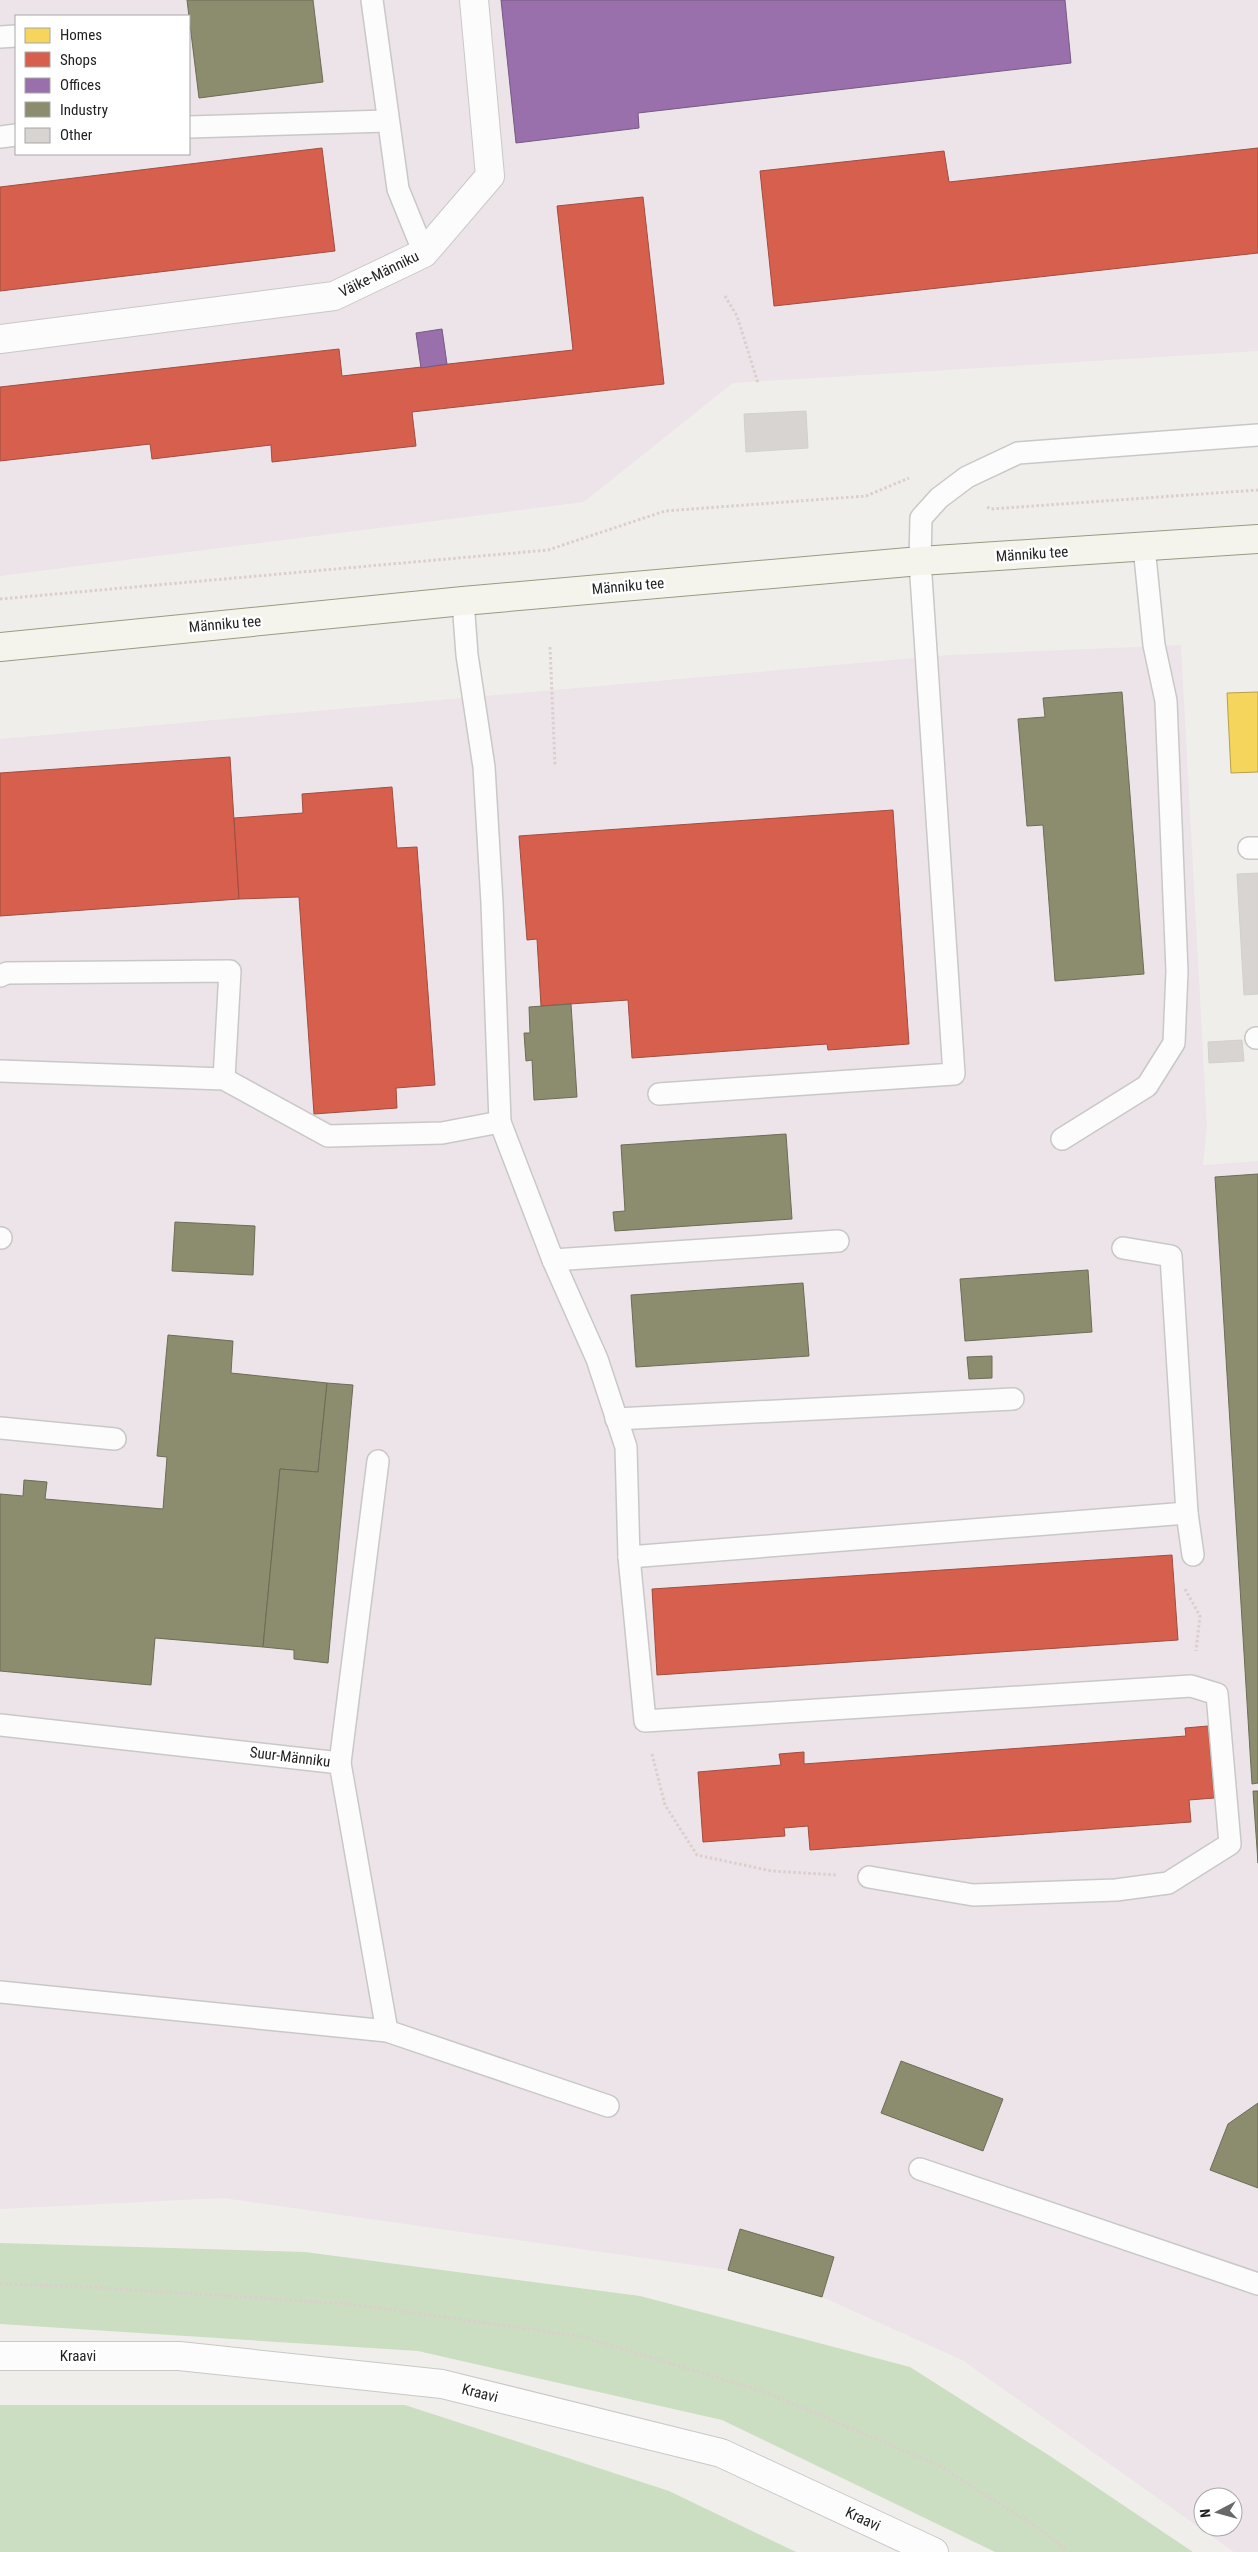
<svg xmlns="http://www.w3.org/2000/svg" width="1258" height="2552" viewBox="0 0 1258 2552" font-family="'Roboto Condensed',sans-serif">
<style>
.industrial{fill:#ede4e9;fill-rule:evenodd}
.forest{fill:#cbdec1}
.homes{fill:#f6d55c;stroke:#b69f4b}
.shops{fill:#d6604d;stroke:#a04d40}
.offices{fill:#9970ab;stroke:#755982}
.industry{fill:#8c8c6e;stroke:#6c6c57}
.building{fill:#d7d4d2;stroke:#d3d0cc}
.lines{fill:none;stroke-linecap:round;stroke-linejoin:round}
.lane-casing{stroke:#c9c8c7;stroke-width:24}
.street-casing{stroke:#c9c8c7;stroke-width:30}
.secondary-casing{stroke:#999a82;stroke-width:30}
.path{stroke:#dccecd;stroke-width:3;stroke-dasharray:2.5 2.5;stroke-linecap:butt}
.lane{stroke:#fdfcfc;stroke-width:21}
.street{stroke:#fdfcfc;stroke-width:28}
.secondary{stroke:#f4f4ed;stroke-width:28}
.labels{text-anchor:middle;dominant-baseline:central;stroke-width:5;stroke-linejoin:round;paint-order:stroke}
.street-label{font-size:15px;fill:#222;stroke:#fff}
</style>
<rect width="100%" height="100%" fill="#f0eeeb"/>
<g class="industrial">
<path d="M0,0H1258V351L733,383L584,502L0,576ZM16,16H189V154H16Z"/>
<path d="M1181,645L1207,1126L1203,1165L1258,1161V2552H1234L962,2360L822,2297L728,2270L223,2198L0,2209V739L949,655ZM1203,2497H1233V2527H1203Z"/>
</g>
<g class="forest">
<polygon points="0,2243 305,2252 640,2296 910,2367 1050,2456 1193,2552 995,2552 722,2420 418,2351 0,2324"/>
<polygon points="0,2405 405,2405 669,2491 796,2552 0,2552"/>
</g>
<polygon class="homes" points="1258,692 1258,772 1231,773 1227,693"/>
<g class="shops">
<polygon points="322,148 335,251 0,291 0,187"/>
<polygon points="1258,148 1258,253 774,306 760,171 944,151 949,182"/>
<polygon points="643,197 664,384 412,412 416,446 272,462 271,445 152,459 150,444 0,461 0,387 339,349 342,376 573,350 557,206"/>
<polygon points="230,757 239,899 0,916 0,773"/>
<polygon points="392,787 397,848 417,847 435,1085 396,1088 397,1108 314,1114 299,897 239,899 234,818 303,813 302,794"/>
<polygon points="893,810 909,1044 828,1050 827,1044 632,1058 628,1000 541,1006 537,939 527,940 519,836"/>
<polygon points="1172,1555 1178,1640 657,1675 652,1589"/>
<polygon points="1208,1726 1214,1798 1189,1800 1191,1822 810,1850 808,1826 784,1828 785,1836 703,1842 698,1772 781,1765 779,1754 804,1752 804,1764 1186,1736 1185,1728"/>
</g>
<g class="offices">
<polygon points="501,0 1065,0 1071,63 638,113 639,128 516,143"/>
<polygon points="442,329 447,364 421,368 416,333"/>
</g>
<g class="industry">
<polygon points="187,0 313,0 323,82 199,98"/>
<polygon points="1122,692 1144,974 1055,981 1043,825 1027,826 1018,719 1045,717 1043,698"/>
<polygon points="571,1004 577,1097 534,1100 532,1060 526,1061 524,1033 530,1033 529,1007"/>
<polygon points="786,1134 792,1219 615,1231 613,1212 625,1211 621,1145"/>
<polygon points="1258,1174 1258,1783 1252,1784 1215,1177"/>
<polygon points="175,1222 255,1226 253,1275 172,1271"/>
<polygon points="1088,1270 1092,1332 965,1341 960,1279"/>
<polygon points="803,1283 809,1356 636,1367 631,1295"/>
<polygon points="168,1335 233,1341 231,1373 327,1383 318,1472 280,1469 263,1647 155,1638 151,1685 0,1671 0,1494 23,1496 24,1480 47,1482 45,1499 163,1509 167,1457 157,1456"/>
<polygon points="992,1356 992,1378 969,1379 967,1357"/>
<polygon points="327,1383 353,1385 328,1663 294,1659 294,1650 263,1647 280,1469 318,1472"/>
<polygon points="1253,1791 1258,1791 1258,1863"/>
<polygon points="901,2061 1003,2099 983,2151 881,2113"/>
<polygon points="1258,2103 1258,2188 1210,2170 1228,2124"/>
<polygon points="740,2229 834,2257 822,2297 728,2270"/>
</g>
<g class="building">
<polygon points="806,411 808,448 746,452 744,414"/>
<polygon points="1258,873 1258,994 1244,995 1237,874"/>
<polygon points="1242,1040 1244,1061 1209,1063 1208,1042"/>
</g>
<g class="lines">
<defs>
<g id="lane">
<polyline points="372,0 398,189 424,253"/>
<polyline points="0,37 16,36"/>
<polyline points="189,127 387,121"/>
<polyline points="0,137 16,135"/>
<polyline points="463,601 467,655 484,767 492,903 500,1122 553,1260 597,1359 626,1447 629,1557 1187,1513"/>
<polyline points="1249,848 1258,848"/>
<polyline points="0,976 7,973 230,971 224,1079"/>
<polyline points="1256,1038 1258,1038"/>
<polyline points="0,1071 224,1079 328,1136 442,1133 500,1122"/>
<polyline points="659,1094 954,1074 920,561 921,518 939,498 967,477 1018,453 1258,435"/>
<polyline points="1062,1139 1147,1086 1174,1043 1177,971 1166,701 1154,645 1144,547"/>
<polyline points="0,1238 1,1238"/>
<polyline points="1123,1248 1171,1256 1187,1513 1193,1555"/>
<polyline points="553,1260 838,1241"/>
<polyline points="616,1419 1013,1399"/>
<polyline points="0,1428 115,1439"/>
<polyline points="629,1557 645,1721 1191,1686 1217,1694 1230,1844 1168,1883 1116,1890 973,1895 869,1877"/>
<polyline points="0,1725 340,1763 387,2031"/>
<polyline points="340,1763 378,1461"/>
<polyline points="0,1992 387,2031 608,2106"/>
<polyline points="920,2169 1258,2284"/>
</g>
<g id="street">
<polyline points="0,339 334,296 424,253 490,176 474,0"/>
<polyline points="0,2356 179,2356 442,2384 721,2453 934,2552"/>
</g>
<polyline id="secondary" points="0,647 463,601 920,561 1258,539"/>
</defs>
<use href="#lane" class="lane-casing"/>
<use href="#street" class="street-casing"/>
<use href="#secondary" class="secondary-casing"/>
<g class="path">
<polyline points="725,296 737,316 758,383"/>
<polyline points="987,507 991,509 1258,490"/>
<polyline points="0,599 548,550 665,511 866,496 909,478"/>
<polyline points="550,647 555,765"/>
<polyline points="1185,1589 1200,1616 1196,1651"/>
<polyline points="652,1754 665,1805 697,1855 772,1871 837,1875"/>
<polyline points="0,2284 88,2287 349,2304 579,2336 762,2391 938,2465 1044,2532 1068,2552"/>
</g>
<use href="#lane" class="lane"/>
<use href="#street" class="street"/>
<use href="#secondary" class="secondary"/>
</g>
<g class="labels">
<g class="street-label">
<text transform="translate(379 274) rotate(-26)">Väike-Männiku</text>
<text transform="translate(1032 554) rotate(-4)">Männiku tee</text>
<text transform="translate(628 586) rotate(-5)">Männiku tee</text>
<text transform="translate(225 624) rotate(-5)">Männiku tee</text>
<text transform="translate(290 1757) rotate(7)">Suur-Männiku</text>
<text x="78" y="2356">Kraavi</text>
<text transform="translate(480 2393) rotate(14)">Kraavi</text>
<text transform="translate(863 2519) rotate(25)">Kraavi</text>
</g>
</g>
<rect x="15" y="15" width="175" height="140" fill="#ffffff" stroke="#a7a7a7"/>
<rect x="25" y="28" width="25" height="15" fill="#f6d55c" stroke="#a7a7a7"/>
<text x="60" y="40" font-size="15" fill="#222222">Homes</text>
<rect x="25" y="52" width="25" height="15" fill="#d6604d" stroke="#a7a7a7"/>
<text x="60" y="65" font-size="15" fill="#222222">Shops</text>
<rect x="25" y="78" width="25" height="15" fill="#9970ab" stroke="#a7a7a7"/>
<text x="60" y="90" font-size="15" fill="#222222">Offices</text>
<rect x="25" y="102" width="25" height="15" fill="#8c8c6e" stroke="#a7a7a7"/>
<text x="60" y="115" font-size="15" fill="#222222">Industry</text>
<rect x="25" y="128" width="25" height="15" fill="#d7d4d2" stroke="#a7a7a7"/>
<text x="60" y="140" font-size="15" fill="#222222">Other</text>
<g transform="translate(1218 2512) rotate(264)"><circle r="24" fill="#ffffff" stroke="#a7a7a7"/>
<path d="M0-4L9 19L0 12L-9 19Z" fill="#6a6968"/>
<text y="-8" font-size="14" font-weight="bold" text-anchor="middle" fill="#222222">N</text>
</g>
</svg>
